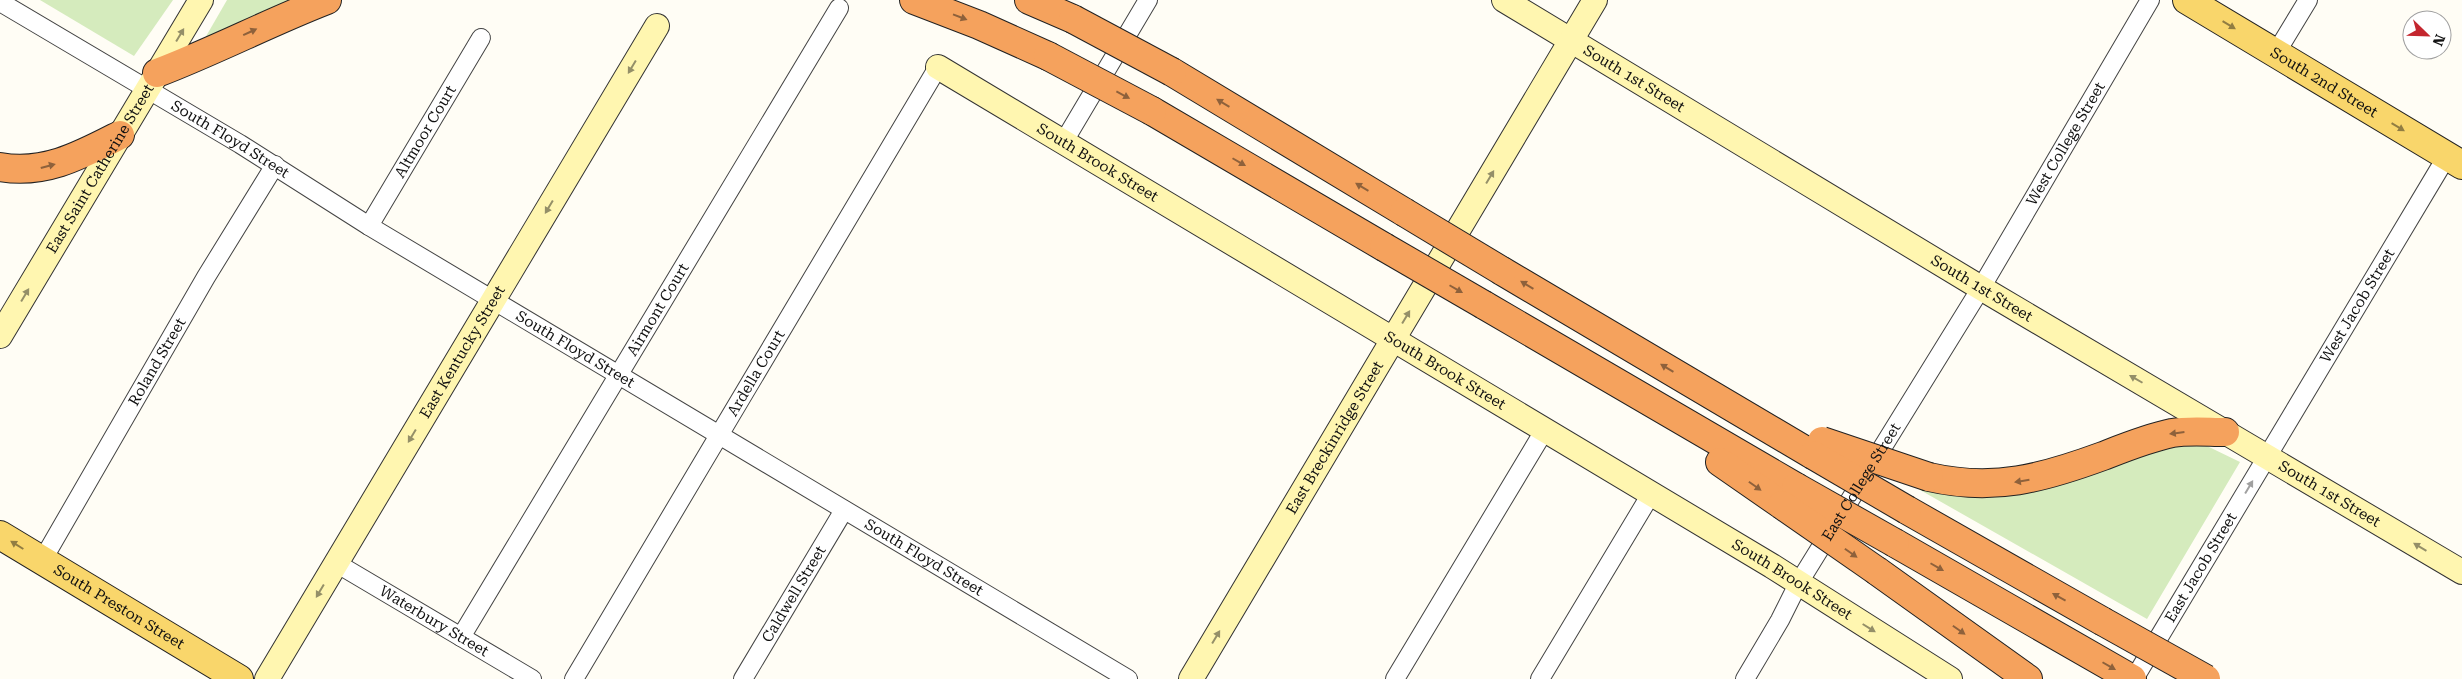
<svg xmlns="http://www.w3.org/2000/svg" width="2462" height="679" viewBox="0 0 2462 679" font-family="'Roboto Serif',serif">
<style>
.green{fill:#d5ebbd}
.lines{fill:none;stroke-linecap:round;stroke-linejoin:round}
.street-casing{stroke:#444;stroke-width:20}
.secondary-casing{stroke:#333;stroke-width:26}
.primary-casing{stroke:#222;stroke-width:30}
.highway-casing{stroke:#222;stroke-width:30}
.street{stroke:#fff;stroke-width:18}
.secondary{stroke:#fff6b0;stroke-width:24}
.primary{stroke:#f9d66b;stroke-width:28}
.highway{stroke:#f5a25d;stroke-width:28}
.highway-bridge-casing{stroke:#222;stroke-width:30;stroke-linecap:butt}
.highway-bridge{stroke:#f5a25d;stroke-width:28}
.oneway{fill:#8e613b}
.oneway2{fill:#917d42}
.oneway3{fill:#948f68}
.oneway4{fill:#a0a0a0}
.labels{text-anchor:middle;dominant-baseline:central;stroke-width:5;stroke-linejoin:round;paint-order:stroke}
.street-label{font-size:15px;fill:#111;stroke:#fff}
</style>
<rect width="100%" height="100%" fill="#fffdf5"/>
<g class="green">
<polygon points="40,0 173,0 134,56"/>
<polygon points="227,0 296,0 201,45"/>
<polygon points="2173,442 2207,446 2240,462 2147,619 1892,474 1917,484"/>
</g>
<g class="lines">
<defs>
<g id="street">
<path id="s1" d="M0,2L240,144L369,226L1128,679"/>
<polyline points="2276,53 2308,0"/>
<polyline points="1063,143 1148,0"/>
<path id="s2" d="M369,226L481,38"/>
<path id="s3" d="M42,561L206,277L275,165"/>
<path id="s4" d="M336,563L532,679"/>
<path id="s5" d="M461,637L839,8"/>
<path id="s6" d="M574,679L938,67"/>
<path id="s7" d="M743,679L844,510"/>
<polyline points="1395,679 1544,431"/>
<polyline points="1540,679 1651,494"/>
<path id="s8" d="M1745,679L1780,620L1798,584L1981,288L2150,0"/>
<path id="s9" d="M2134,679L2447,156"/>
</g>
<g id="secondary">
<path id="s10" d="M1504,0L1981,288L2462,572"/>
<path id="s11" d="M938,67L1772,566L1950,679"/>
<path id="s12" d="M0,336L201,0"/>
<path id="s13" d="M267,679L657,26"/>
<path id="s14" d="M1191,679L1595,0"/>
</g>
<g id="primary">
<path id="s15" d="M2187,0L2462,165"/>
<path id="s16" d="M0,535L239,679"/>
</g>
<g id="highway">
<polyline points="914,0 979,25 1048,56"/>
<polyline points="1029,0 1073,19"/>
<polyline points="1172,72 1404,212"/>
<path d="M157,73C215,51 270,22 327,0"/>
<polyline points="1152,111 1384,247"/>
<path d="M0,167C45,175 81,155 120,135"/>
<polyline points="1502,271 1813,455"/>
<polyline points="1484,305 1796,487"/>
<polyline points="1720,462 1782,505"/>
<path d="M1929,477C1994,492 2043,478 2103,456C2126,447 2148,438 2172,433C2189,430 2208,432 2225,432"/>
<polyline points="1907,510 2102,621"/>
<polyline points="1895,543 2132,679"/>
<polyline points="1877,571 2028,679"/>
</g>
</defs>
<use href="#street" class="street-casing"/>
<use href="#secondary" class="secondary-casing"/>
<use href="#primary" class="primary-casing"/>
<use href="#highway" class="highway-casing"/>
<use href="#street" class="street"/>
<use href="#secondary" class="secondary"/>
<use href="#primary" class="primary"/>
<use href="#highway" class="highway"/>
<defs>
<g id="highway-bridge">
<polyline points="1073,19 1172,72"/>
<polyline points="1048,56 1152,111"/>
<polyline points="1404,212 1502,271"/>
<polyline points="1384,247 1484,305"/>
<polyline points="1822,441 1929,477"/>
<polyline points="1813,455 1907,510"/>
<polyline points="1796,487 1895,543"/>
<polyline points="1782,505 1877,571"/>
<polyline points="2102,621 2206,679"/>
</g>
</defs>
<use href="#highway-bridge" class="highway-bridge-casing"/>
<use href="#highway-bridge" class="highway-bridge"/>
</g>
<defs><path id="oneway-solid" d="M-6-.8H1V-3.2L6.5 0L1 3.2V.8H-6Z" transform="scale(1.25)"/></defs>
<g class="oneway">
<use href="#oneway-solid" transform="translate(960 17) rotate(21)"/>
<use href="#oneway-solid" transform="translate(250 32) rotate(-25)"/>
<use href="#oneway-solid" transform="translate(1123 95) rotate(28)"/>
<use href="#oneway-solid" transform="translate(1223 103) rotate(-149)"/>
<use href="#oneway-solid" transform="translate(1239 162) rotate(30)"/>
<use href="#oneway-solid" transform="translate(48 166) rotate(-15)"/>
<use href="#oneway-solid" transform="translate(1362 187) rotate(-149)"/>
<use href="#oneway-solid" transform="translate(1527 285) rotate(-149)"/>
<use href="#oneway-solid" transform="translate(1456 289) rotate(30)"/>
<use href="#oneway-solid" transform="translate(1667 368) rotate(-149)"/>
<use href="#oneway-solid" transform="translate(2177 433) rotate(173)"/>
<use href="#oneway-solid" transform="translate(2022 481) rotate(171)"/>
<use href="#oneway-solid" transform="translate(1755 486) rotate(35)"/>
<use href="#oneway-solid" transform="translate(1851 553) rotate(35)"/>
<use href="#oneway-solid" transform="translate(1937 567) rotate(30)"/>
<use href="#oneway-solid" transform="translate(2059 597) rotate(-151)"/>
<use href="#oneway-solid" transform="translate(1959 630) rotate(35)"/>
<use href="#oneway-solid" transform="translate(2109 666) rotate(30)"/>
</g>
<g class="oneway2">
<use href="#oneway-solid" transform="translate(2229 25) rotate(31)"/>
<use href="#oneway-solid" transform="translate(2398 127) rotate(31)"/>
<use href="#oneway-solid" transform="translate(17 545) rotate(-148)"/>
</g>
<g class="oneway3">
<use href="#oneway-solid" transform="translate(180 35) rotate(-59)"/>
<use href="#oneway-solid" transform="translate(632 67) rotate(121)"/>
<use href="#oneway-solid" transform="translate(1490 177) rotate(-59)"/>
<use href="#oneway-solid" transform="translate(549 207) rotate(121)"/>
<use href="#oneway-solid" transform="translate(25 295) rotate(-59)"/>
<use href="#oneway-solid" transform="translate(1406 317) rotate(-59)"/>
<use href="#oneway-solid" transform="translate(2136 379) rotate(-150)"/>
<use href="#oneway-solid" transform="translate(412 436) rotate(121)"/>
<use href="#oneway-solid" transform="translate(2420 547) rotate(-149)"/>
<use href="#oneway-solid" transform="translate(320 591) rotate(121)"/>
<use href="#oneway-solid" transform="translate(1869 628) rotate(32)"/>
<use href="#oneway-solid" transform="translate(1216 637) rotate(-59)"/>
</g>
<use class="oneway4" href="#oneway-solid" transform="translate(2249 487) rotate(-59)"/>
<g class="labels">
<g class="street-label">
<text stroke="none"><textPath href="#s10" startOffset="152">South 1st Street</textPath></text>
<text stroke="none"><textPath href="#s15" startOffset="160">South 2nd Street</textPath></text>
<text stroke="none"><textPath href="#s2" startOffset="110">Altmoor Court</textPath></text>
<text stroke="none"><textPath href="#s1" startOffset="268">South Floyd Street</textPath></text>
<text stroke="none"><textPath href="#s8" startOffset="624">West College Street</textPath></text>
<text stroke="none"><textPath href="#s11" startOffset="186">South Brook Street</textPath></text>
<text stroke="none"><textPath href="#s12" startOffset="195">East Saint Catherine Street</textPath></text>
<text stroke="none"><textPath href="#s10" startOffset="558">South 1st Street</textPath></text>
<text stroke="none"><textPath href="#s9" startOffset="435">West Jacob Street</textPath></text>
<text stroke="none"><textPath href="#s5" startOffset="382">Airmont Court</textPath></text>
<text stroke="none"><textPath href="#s1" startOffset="672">South Floyd Street</textPath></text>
<text stroke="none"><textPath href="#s13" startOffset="381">East Kentucky Street</textPath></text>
<text stroke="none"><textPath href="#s3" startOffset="230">Roland Street</textPath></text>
<text stroke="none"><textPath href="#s11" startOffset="591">South Brook Street</textPath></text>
<text stroke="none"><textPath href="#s6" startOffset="356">Ardella Court</textPath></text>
<text stroke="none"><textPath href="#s14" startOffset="281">East Breckinridge Street</textPath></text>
<text stroke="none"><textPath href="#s8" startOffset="229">East College Street</textPath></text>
<text stroke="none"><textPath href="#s10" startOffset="962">South 1st Street</textPath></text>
<text stroke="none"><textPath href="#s1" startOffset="1078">South Floyd Street</textPath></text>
<text stroke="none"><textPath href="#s9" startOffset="130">East Jacob Street</textPath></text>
<text stroke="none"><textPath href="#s11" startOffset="996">South Brook Street</textPath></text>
<text stroke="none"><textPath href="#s7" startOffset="99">Caldwell Street</textPath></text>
<text stroke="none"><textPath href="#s16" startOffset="139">South Preston Street</textPath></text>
<text stroke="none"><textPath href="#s4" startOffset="114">Waterbury Street</textPath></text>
</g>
</g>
<g transform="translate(2427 35) rotate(113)"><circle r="24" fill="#ffffff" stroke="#a0a0a0"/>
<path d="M0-4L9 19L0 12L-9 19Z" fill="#c4262e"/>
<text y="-8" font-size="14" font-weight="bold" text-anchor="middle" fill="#111111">N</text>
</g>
</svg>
